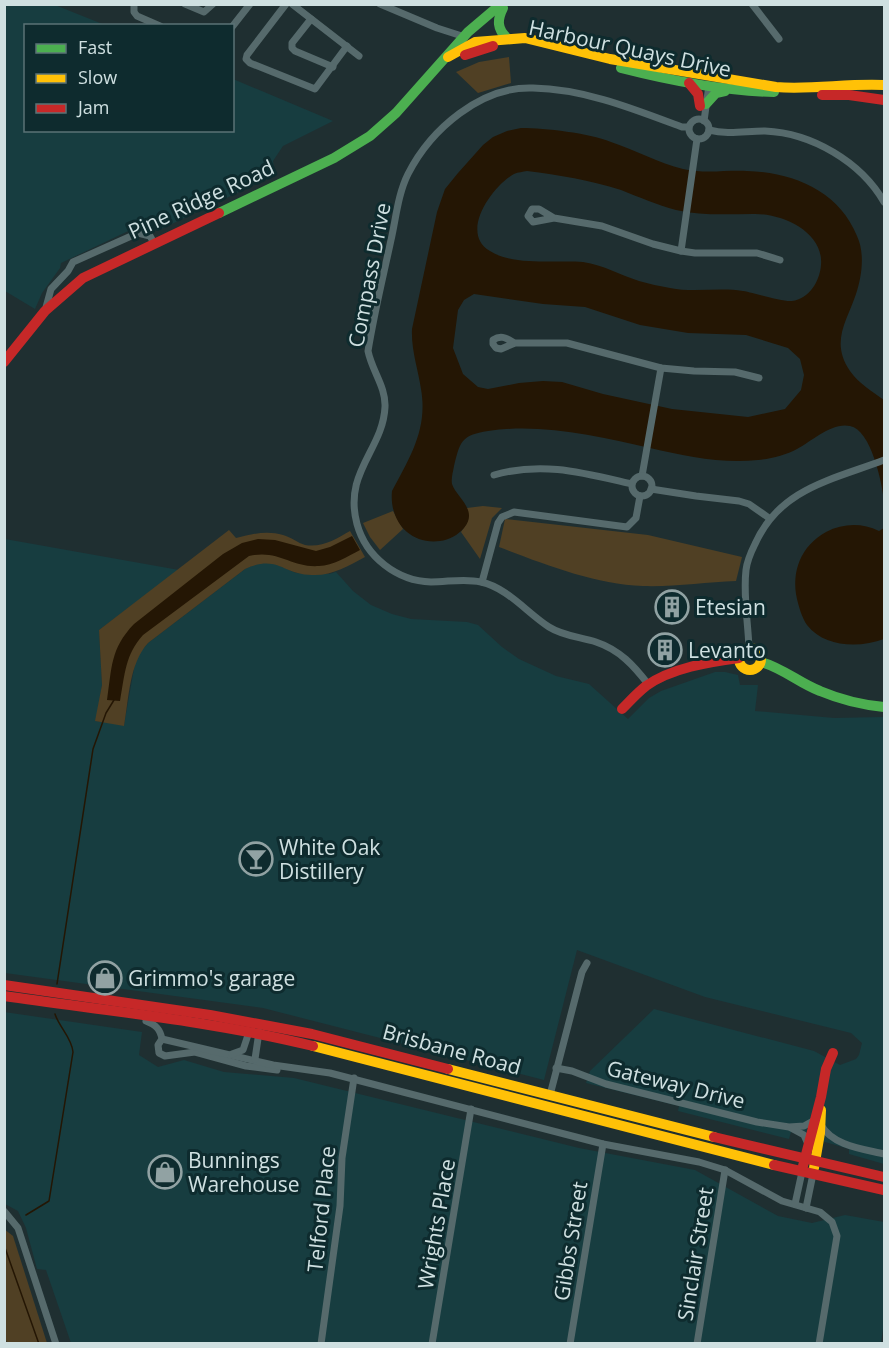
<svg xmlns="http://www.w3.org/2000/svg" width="889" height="1348" viewBox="0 0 889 1348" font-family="'Open Sans',sans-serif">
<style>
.built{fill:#173d40}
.green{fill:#504024}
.water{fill:#241604;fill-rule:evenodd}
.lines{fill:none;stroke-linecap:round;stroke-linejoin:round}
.stream{stroke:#241604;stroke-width:1.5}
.street{stroke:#566a6c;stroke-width:7}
.fast{stroke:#4caf50;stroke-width:10}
.slow{stroke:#ffc107;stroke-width:10}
.jam{stroke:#c62828;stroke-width:10}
.labels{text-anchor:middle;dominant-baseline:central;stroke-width:6;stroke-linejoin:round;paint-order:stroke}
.street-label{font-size:21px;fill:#cfe0e1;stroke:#0e2b2e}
.poi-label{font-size:21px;fill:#cfe0e1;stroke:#0e2b2e;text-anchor:start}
</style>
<rect width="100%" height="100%" fill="#1f2f31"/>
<g class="built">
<polygon points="5,5 55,5 105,25 26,26 26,130 232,130 233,79 333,121 283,146 273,161 275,175 157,231 143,224 61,263 60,268 42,293 35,309 5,291"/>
<polygon points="5,539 179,570 99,630 102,685 96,721 124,725 135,663 140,652 148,643 245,569 259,562 274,563 296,573 329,574 336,572 353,591 371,605 392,614 411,619 467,622 478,625 502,647 519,659 556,676 589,684 628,719 649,698 661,691 715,672 725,672 738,675 740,685 758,685 755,711 834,718 884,717 884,1164 849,1154 849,1149 791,1132 789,1139 678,1111 679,1106 586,1083 590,1071 654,1009 814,1051 840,1065 856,1059 859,1055 862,1043 851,1033 705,997 577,950 544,1080 263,1008 5,973"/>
<polygon points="4,1012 142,1032 139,1055 158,1067 184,1060 224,1072 294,1078 579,1148 695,1170 778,1216 812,1223 845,1215 884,1222 884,1322 881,1343 71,1343 46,1270 37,1269 26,1228 18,1211 5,1204"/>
</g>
<g class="green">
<polygon points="509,57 511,83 478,93 456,72 479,62"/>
<polygon points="483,506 502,508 492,518 480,559 461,532 467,523 467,508"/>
<polygon points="393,511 403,529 380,550 370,537 363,523"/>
<path d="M505,519L648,535L742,557L736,581C706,582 674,587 643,586C594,584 544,564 499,547Z"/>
<path d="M229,530L236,538C252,534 267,530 283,535C291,537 298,543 305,545C322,548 336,539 350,531L365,557C348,566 332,576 312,575C282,575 279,554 245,569L148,643C129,664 129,698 124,726L95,721L102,685L99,630Z"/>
<polygon points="4,1229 13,1236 47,1343 7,1343 4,1335"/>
</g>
<g class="water">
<path d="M521,128C546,128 588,133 611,142C635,150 659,163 683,169C705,174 725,170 747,171C793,172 839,191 857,236C865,253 862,276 856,294C847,321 830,342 850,371C858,383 873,392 884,400V501C882,482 871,430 850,426C832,422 812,441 797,449C786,455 771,459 758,460C722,464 685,456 650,448C598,436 541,423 488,431C461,435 460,442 454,466C453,472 451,478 452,484C456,497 479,510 464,528C458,535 449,540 440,541C410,545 389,521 392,491C410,457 428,429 421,389C418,369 411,350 412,329L437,212L445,189L458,173L483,145L493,137L507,131ZM527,171C559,175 590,180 621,190C639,197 657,205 676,210C702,216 727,214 753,214C782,213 824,232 821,265C820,281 809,299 792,301C782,302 755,293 743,291C719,287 694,293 670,288C660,286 649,284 639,281C620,275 604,265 583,262C557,260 513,266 490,251C459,233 492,186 514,174C518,172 523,172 527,171ZM474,294L543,304L585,307L640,325L688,333L746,335L788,348L800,359L804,375L801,390L785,409L748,417L672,409L603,394L562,382L543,381L519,383L488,389L478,387L463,374L453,348L458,310L464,300Z"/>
<path d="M884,521V639C860,648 825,648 807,625C802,618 799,607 797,599C791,571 801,546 826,532C844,523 862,523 879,531L884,528Z"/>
<path d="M352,536L360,550C348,556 333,566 319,566C291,568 279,549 249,556L143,635C125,655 125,674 120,701L107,700C112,668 110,649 134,624L223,554L242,543L258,539L275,540L316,551L330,547Z"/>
</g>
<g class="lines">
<g class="stream">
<polyline points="57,984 93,749 106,713 114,700"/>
<path d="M26,1215L49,1201L73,1052C72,1038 59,1027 55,1014"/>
<polyline points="4,1245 39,1344"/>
</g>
<g class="street">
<polyline points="134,4 134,12 137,16 160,26"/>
<polyline points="185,4 204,12 213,4"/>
<polyline points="286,4 247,55 246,59 250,63 315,89 347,46"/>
<polyline points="292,4 359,56"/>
<polyline points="380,4 437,28 465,37"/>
<polyline points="752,4 779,39"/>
<polyline points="311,19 292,43 292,48 295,51 333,67"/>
<polyline points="232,27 250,4"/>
<circle cx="699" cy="129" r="10"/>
<polyline points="704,121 709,85"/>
<path d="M709,130C728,135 745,131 765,131C812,133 861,162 884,202"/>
<polyline points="554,218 533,222 528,216 532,209 539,209 554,218 602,226 653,244 681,251 695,253 757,253 780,260"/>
<polyline points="681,251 697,139"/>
<polyline points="45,311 51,289 68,271 73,262 138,233 150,236 154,243"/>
<path d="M515,343C507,339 502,334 493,340V344L496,348L501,349L515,343H567L661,368L694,371L735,372L759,378"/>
<path d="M494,475C543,461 584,473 632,484"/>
<polyline points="642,476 661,368"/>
<circle cx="642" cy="486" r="10"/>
<polyline points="651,489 696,496 739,501 749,504 769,518"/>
<polyline points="482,582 498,523 502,517 514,512 627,527 636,518 640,496"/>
<path d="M749,648C748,622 743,595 746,570C747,561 751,552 755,544C780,488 832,480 884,460"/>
<path d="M648,684C634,666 620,650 596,642C580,637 563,636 549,627C527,613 508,588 481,582C464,578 448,582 431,582C397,581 366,557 357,524C343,472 383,450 385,407C386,387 372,371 368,351C374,314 383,277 391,240C396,218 398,194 408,174C431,129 481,86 533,88C585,89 634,109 682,127H689"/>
<path d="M146,1021C156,1025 160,1029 162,1039L158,1045L159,1053L165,1056L195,1052L246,1066L277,1070"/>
<polyline points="162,1039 273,1065 330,1073 603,1144 699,1162 725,1170 782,1201 820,1212 832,1222 837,1236 819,1344"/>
<polyline points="232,1054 243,1050 249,1032"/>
<polyline points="255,1059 259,1032"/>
<polyline points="556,1068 572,1071 606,1084 757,1122 789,1127 804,1126 813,1121"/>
<polyline points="550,1095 582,972 587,963"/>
<path d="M821,1125C833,1146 863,1149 884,1154"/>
<polyline points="791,1128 804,1135 808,1144"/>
<polyline points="795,1204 802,1172"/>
<polyline points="806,1208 813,1174"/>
<polyline points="4,1211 18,1228 56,1344"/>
<polyline points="321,1344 340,1206 342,1158 354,1078"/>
<polyline points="432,1344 471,1109"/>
<polyline points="570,1344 603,1144"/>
<polyline points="697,1344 725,1170"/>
</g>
<g class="fast">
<path d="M503,8C497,20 497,29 507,38"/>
<path d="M621,68C672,81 722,91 774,92"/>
<polyline points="706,104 716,93 725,91"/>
<polyline points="219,213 334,158 370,136 396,113 468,32 501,4"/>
<path d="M761,662C783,668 799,683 820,691C839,699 863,705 884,707"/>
</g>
<g class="slow">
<path d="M448,57L475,42L525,38L610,59L776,87C812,90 848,83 884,85"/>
<circle cx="750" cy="659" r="11"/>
<polyline points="313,1046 774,1165"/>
<polyline points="448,1069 714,1137"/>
<polyline points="814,1168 820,1133 821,1110"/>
</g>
<g class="jam">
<polyline points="465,55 493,46"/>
<polyline points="689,83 698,94 700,106"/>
<polyline points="822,95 849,95 884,100"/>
<polyline points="4,362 45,311 83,278 219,213"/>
<path d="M622,709C630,701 637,693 646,686C671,668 709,662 739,658"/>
<polyline points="4,985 210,1015 312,1034 448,1069"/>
<path d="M4,996C107,1011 212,1021 313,1046"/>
<polyline points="714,1137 884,1177"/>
<polyline points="774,1165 884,1190"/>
<polyline points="803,1166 821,1097 826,1069 833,1053"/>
</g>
</g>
<defs>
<symbol id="building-ring" viewBox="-11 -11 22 22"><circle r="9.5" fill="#0e2b2e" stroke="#91a2a3" stroke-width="1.5"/><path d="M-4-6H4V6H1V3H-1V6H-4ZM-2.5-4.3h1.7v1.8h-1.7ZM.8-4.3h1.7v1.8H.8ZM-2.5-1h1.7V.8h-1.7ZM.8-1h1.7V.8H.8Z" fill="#91a2a3"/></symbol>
<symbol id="bar-ring" viewBox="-11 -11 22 22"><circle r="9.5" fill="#0e2b2e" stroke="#91a2a3" stroke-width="1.5"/><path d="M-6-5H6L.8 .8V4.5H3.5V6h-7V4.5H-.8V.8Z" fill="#91a2a3"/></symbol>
<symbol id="shop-ring" viewBox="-11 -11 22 22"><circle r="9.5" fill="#0e2b2e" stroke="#91a2a3" stroke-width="1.5"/><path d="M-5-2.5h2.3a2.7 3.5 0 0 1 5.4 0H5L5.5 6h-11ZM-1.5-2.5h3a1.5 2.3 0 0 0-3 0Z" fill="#91a2a3"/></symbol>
</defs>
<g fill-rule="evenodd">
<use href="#building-ring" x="653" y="588" width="38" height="38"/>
<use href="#building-ring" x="646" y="631" width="38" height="38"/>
<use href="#bar-ring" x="237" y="840" width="38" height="38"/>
<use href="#shop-ring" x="86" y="959" width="38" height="38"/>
<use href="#shop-ring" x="146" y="1153" width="38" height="38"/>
</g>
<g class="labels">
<g class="street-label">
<text transform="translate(630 48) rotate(12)">Harbour Quays Drive</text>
<text transform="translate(201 199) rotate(-25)">Pine Ridge Road</text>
<text transform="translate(369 275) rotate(-79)">Compass Drive</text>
<text transform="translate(452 1049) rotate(15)">Brisbane Road</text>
<text transform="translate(676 1084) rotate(14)">Gateway Drive</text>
<text transform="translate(321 1209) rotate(-84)">Telford Place</text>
<text transform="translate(436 1224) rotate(-80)">Wrights Place</text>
<text transform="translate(570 1241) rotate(-81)">Gibbs Street</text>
<text transform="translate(695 1254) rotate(-81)">Sinclair Street</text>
</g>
<g class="poi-label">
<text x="695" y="607">Etesian</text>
<text x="688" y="650">Levanto</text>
<text x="279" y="847">White Oak<tspan x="279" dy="24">Distillery</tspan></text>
<text x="128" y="978">Grimmo's garage</text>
<text x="188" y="1160">Bunnings<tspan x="188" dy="24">Warehouse</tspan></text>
</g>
</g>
<rect width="889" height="1348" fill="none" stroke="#cfe0e1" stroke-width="12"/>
<rect x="24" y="24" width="210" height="108" fill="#0e2b2e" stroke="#5b7376" stroke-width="1.5"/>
<rect x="36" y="44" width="30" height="9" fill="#4caf50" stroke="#5b7376" stroke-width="1.5"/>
<text x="78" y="54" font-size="18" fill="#cfe0e1">Fast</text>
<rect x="36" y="74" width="30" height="9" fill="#ffc107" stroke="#5b7376" stroke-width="1.5"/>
<text x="78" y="84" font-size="18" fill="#cfe0e1">Slow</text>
<rect x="36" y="104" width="30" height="9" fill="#c62828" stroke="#5b7376" stroke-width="1.5"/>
<text x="78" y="114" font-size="18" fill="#cfe0e1">Jam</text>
</svg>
